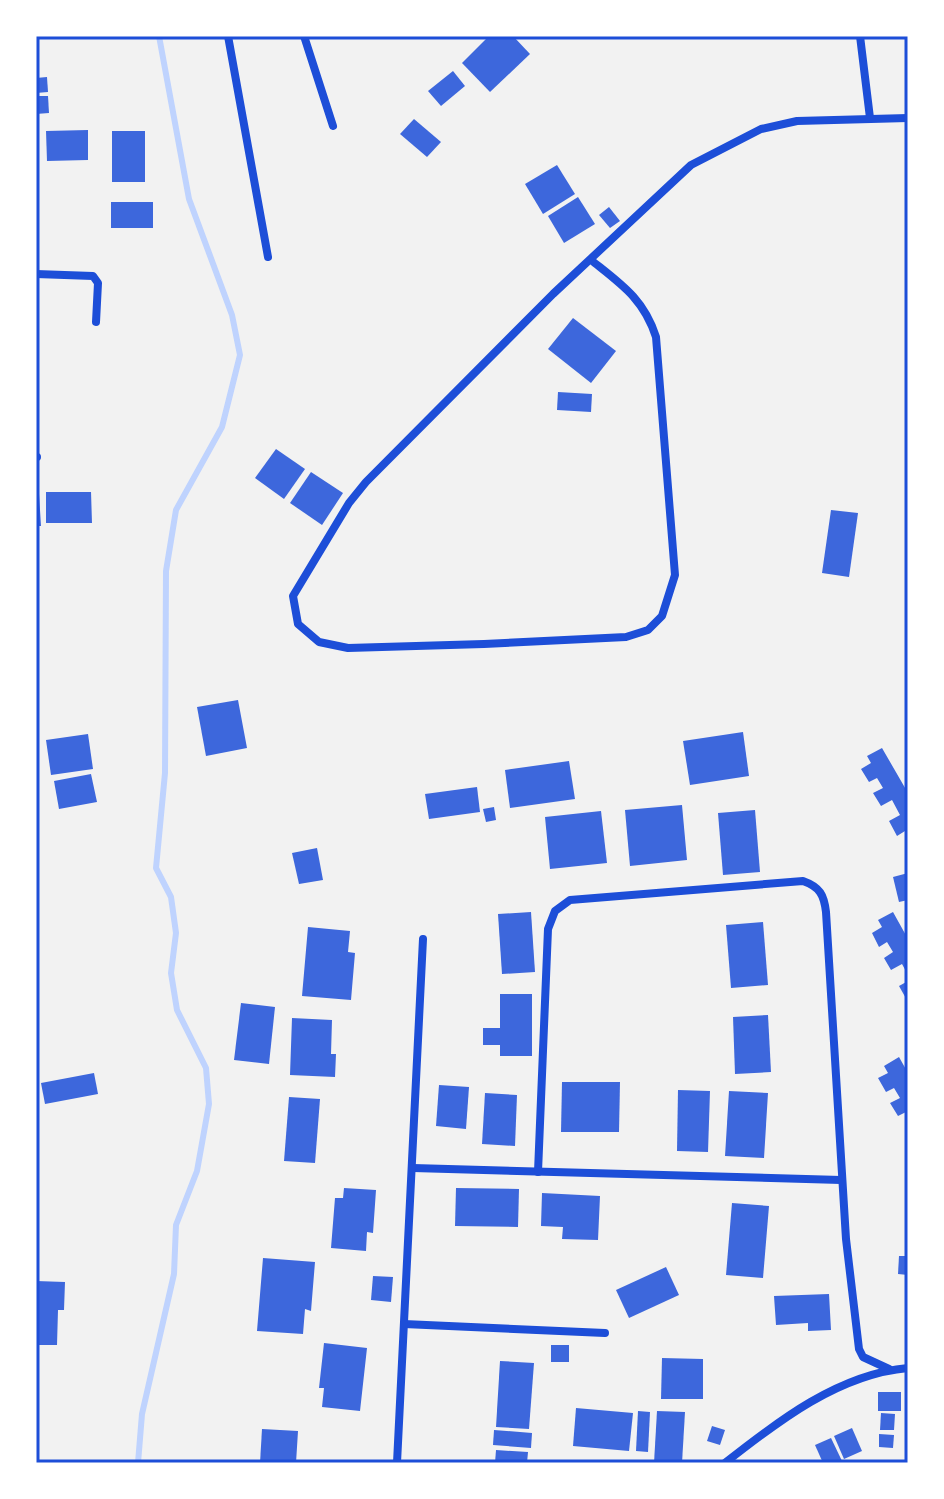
<svg xmlns="http://www.w3.org/2000/svg" width="944" height="1499" viewBox="0 0 944 1499" font-family="Merriweather,serif">
<style>
.lines{fill:none;stroke-linecap:round;stroke-linejoin:round}
.stream{stroke:#bfd3fe;stroke-width:6}
.building{fill:#3d67dc}
.minor{stroke:#1d4ed8;stroke-width:8}
.neatline{fill:none;stroke:#1d4ed8;stroke-width:3}
</style>
<rect width="100%" height="100%" fill="#f2f2f2"/>
<g class="lines">
<polyline class="stream" points="138,1463 142,1414 174,1274 176,1225 197,1171 209,1104 206,1068 177,1010 171,973 176,933 171,897 156,868 165,773 166,571 176,510 222,427 240,355 232,315 189,199 159,36"/>
</g>
<g class="building">
<polygon points="489,36 513,36 530,54 490,92 462,63"/>
<polygon points="453,71 465,86 441,106 428,91"/>
<polygon points="47,77 48,92 36,93 36,78"/>
<polygon points="36,96 48,96 49,113 36,114"/>
<polygon points="414,119 441,142 427,157 400,134"/>
<polygon points="88,130 88,160 47,161 46,131"/>
<rect x="112" y="131" width="33" height="51"/>
<polygon points="557,165 575,194 543,214 525,184"/>
<polygon points="578,197 595,224 564,243 548,216"/>
<rect x="111" y="202" width="42" height="26"/>
<polygon points="609,207 620,221 610,228 599,215"/>
<polygon points="573,318 616,351 591,383 548,349"/>
<polygon points="558,392 592,394 591,412 557,410"/>
<polygon points="276,449 305,469 284,499 255,478"/>
<polygon points="311,472 343,493 322,525 290,503"/>
<polygon points="46,492 91,492 92,523 46,523"/>
<polygon points="36,494 39,494 41,526 36,526"/>
<polygon points="831,510 858,513 849,577 822,573"/>
<polygon points="238,700 247,748 206,756 197,707"/>
<polygon points="743,732 749,776 690,785 683,741"/>
<polygon points="88,734 93,769 51,775 46,740"/>
<polygon points="882,748 908,793 908,837 905,831 897,836 889,821 900,815 892,800 881,806 873,793 883,788 877,778 869,782 861,769 871,763 867,756"/>
<polygon points="569,761 575,799 510,808 505,770"/>
<polygon points="91,774 97,802 59,809 54,781"/>
<polygon points="477,787 480,812 429,819 425,794"/>
<polygon points="682,805 687,860 630,866 625,810"/>
<polygon points="494,807 496,820 486,822 483,809"/>
<polygon points="755,810 760,872 723,875 718,813"/>
<polygon points="601,811 607,863 550,869 545,817"/>
<polygon points="317,848 323,880 299,884 292,853"/>
<polygon points="908,873 908,900 899,902 893,877"/>
<polygon points="531,912 535,972 502,974 498,914"/>
<polygon points="893,912 908,939 908,975 902,964 891,970 884,958 893,952 887,942 879,947 872,933 882,927 878,920"/>
<polygon points="763,922 768,985 731,988 726,925"/>
<polygon points="308,927 350,931 348,952 355,953 351,1000 302,996"/>
<polygon points="908,981 908,1002 899,986"/>
<polygon points="500,994 532,994 532,1056 500,1056 500,1045 483,1045 483,1028 500,1028"/>
<polygon points="241,1003 275,1007 269,1064 234,1060"/>
<polygon points="768,1015 771,1072 735,1074 733,1017"/>
<polygon points="292,1018 332,1020 331,1054 336,1054 335,1077 290,1075"/>
<polygon points="899,1057 908,1073 908,1111 898,1116 890,1103 900,1098 894,1088 886,1092 878,1078 888,1073 884,1066"/>
<polygon points="94,1073 98,1094 45,1104 41,1083"/>
<polygon points="562,1082 620,1082 619,1132 561,1132"/>
<polygon points="439,1085 469,1087 466,1129 436,1126"/>
<polygon points="678,1090 710,1091 708,1152 677,1151"/>
<polygon points="729,1091 768,1093 764,1158 725,1156"/>
<polygon points="485,1093 517,1095 515,1146 482,1144"/>
<polygon points="289,1097 320,1099 315,1163 284,1161"/>
<polygon points="344,1188 376,1190 373,1233 367,1232 366,1251 331,1248 335,1198 343,1198"/>
<polygon points="456,1188 519,1189 518,1227 455,1226"/>
<polygon points="542,1193 600,1196 598,1240 562,1239 563,1227 541,1226"/>
<polygon points="732,1203 769,1206 763,1278 726,1275"/>
<polygon points="899,1256 908,1256 908,1275 898,1274"/>
<polygon points="263,1258 315,1262 311,1311 305,1309 303,1334 257,1331"/>
<polygon points="666,1267 679,1295 629,1318 616,1290"/>
<polygon points="373,1276 393,1277 391,1302 371,1300"/>
<polygon points="36,1281 65,1282 64,1310 58,1310 57,1345 36,1345"/>
<polygon points="829,1294 831,1330 808,1331 808,1323 776,1325 774,1296"/>
<polygon points="324,1343 367,1348 360,1411 322,1407 324,1388 319,1388"/>
<rect x="551" y="1345" width="18" height="17"/>
<polygon points="662,1358 703,1359 703,1399 661,1399"/>
<polygon points="500,1361 534,1363 529,1429 496,1427"/>
<rect x="878" y="1392" width="23" height="19"/>
<polygon points="576,1408 633,1413 629,1451 573,1446"/>
<polygon points="638,1411 650,1412 648,1452 636,1451"/>
<polygon points="657,1411 685,1412 682,1463 654,1463"/>
<polygon points="881,1413 895,1414 894,1430 880,1430"/>
<polygon points="712,1426 725,1430 720,1445 707,1441"/>
<polygon points="852,1428 862,1451 844,1459 834,1436"/>
<polygon points="262,1429 298,1431 296,1463 260,1463"/>
<polygon points="494,1430 532,1433 531,1448 493,1445"/>
<polygon points="879,1434 894,1435 893,1448 879,1447"/>
<polygon points="831,1438 842,1461 823,1463 815,1445"/>
<polygon points="496,1450 528,1452 527,1463 495,1463"/>
</g>
<g class="lines">
<g class="minor">
<polyline points="228,36 268,257"/>
<polyline points="304,36 333,126"/>
<polyline points="860,36 870,118"/>
<path d="M591,260C621,284 644,299 656,337L675,575L662,616L648,630L626,637L484,644L348,648L319,642L298,624L293,596L349,503L366,482L553,294L691,165L761,129L797,121L908,118"/>
<polyline points="36,274 93,276 98,283 96,322"/>
<polyline points="36,457 37,457"/>
<polyline points="413,1168 841,1180"/>
<path d="M538,1172L548,929L555,911L570,900L803,881C820,887 824,895 826,912L846,1239L859,1349L863,1357L889,1369"/>
<polyline points="404,1324 605,1333"/>
<polyline points="397,1463 423,939"/>
<path d="M725,1463C778,1421 839,1374 908,1368"/>
</g>
</g>
<rect width="944" height="1499" fill="none" stroke="#ffffff" stroke-width="76"/>
<rect x="38" y="38" width="868" height="1423" class="neatline"/>
</svg>
